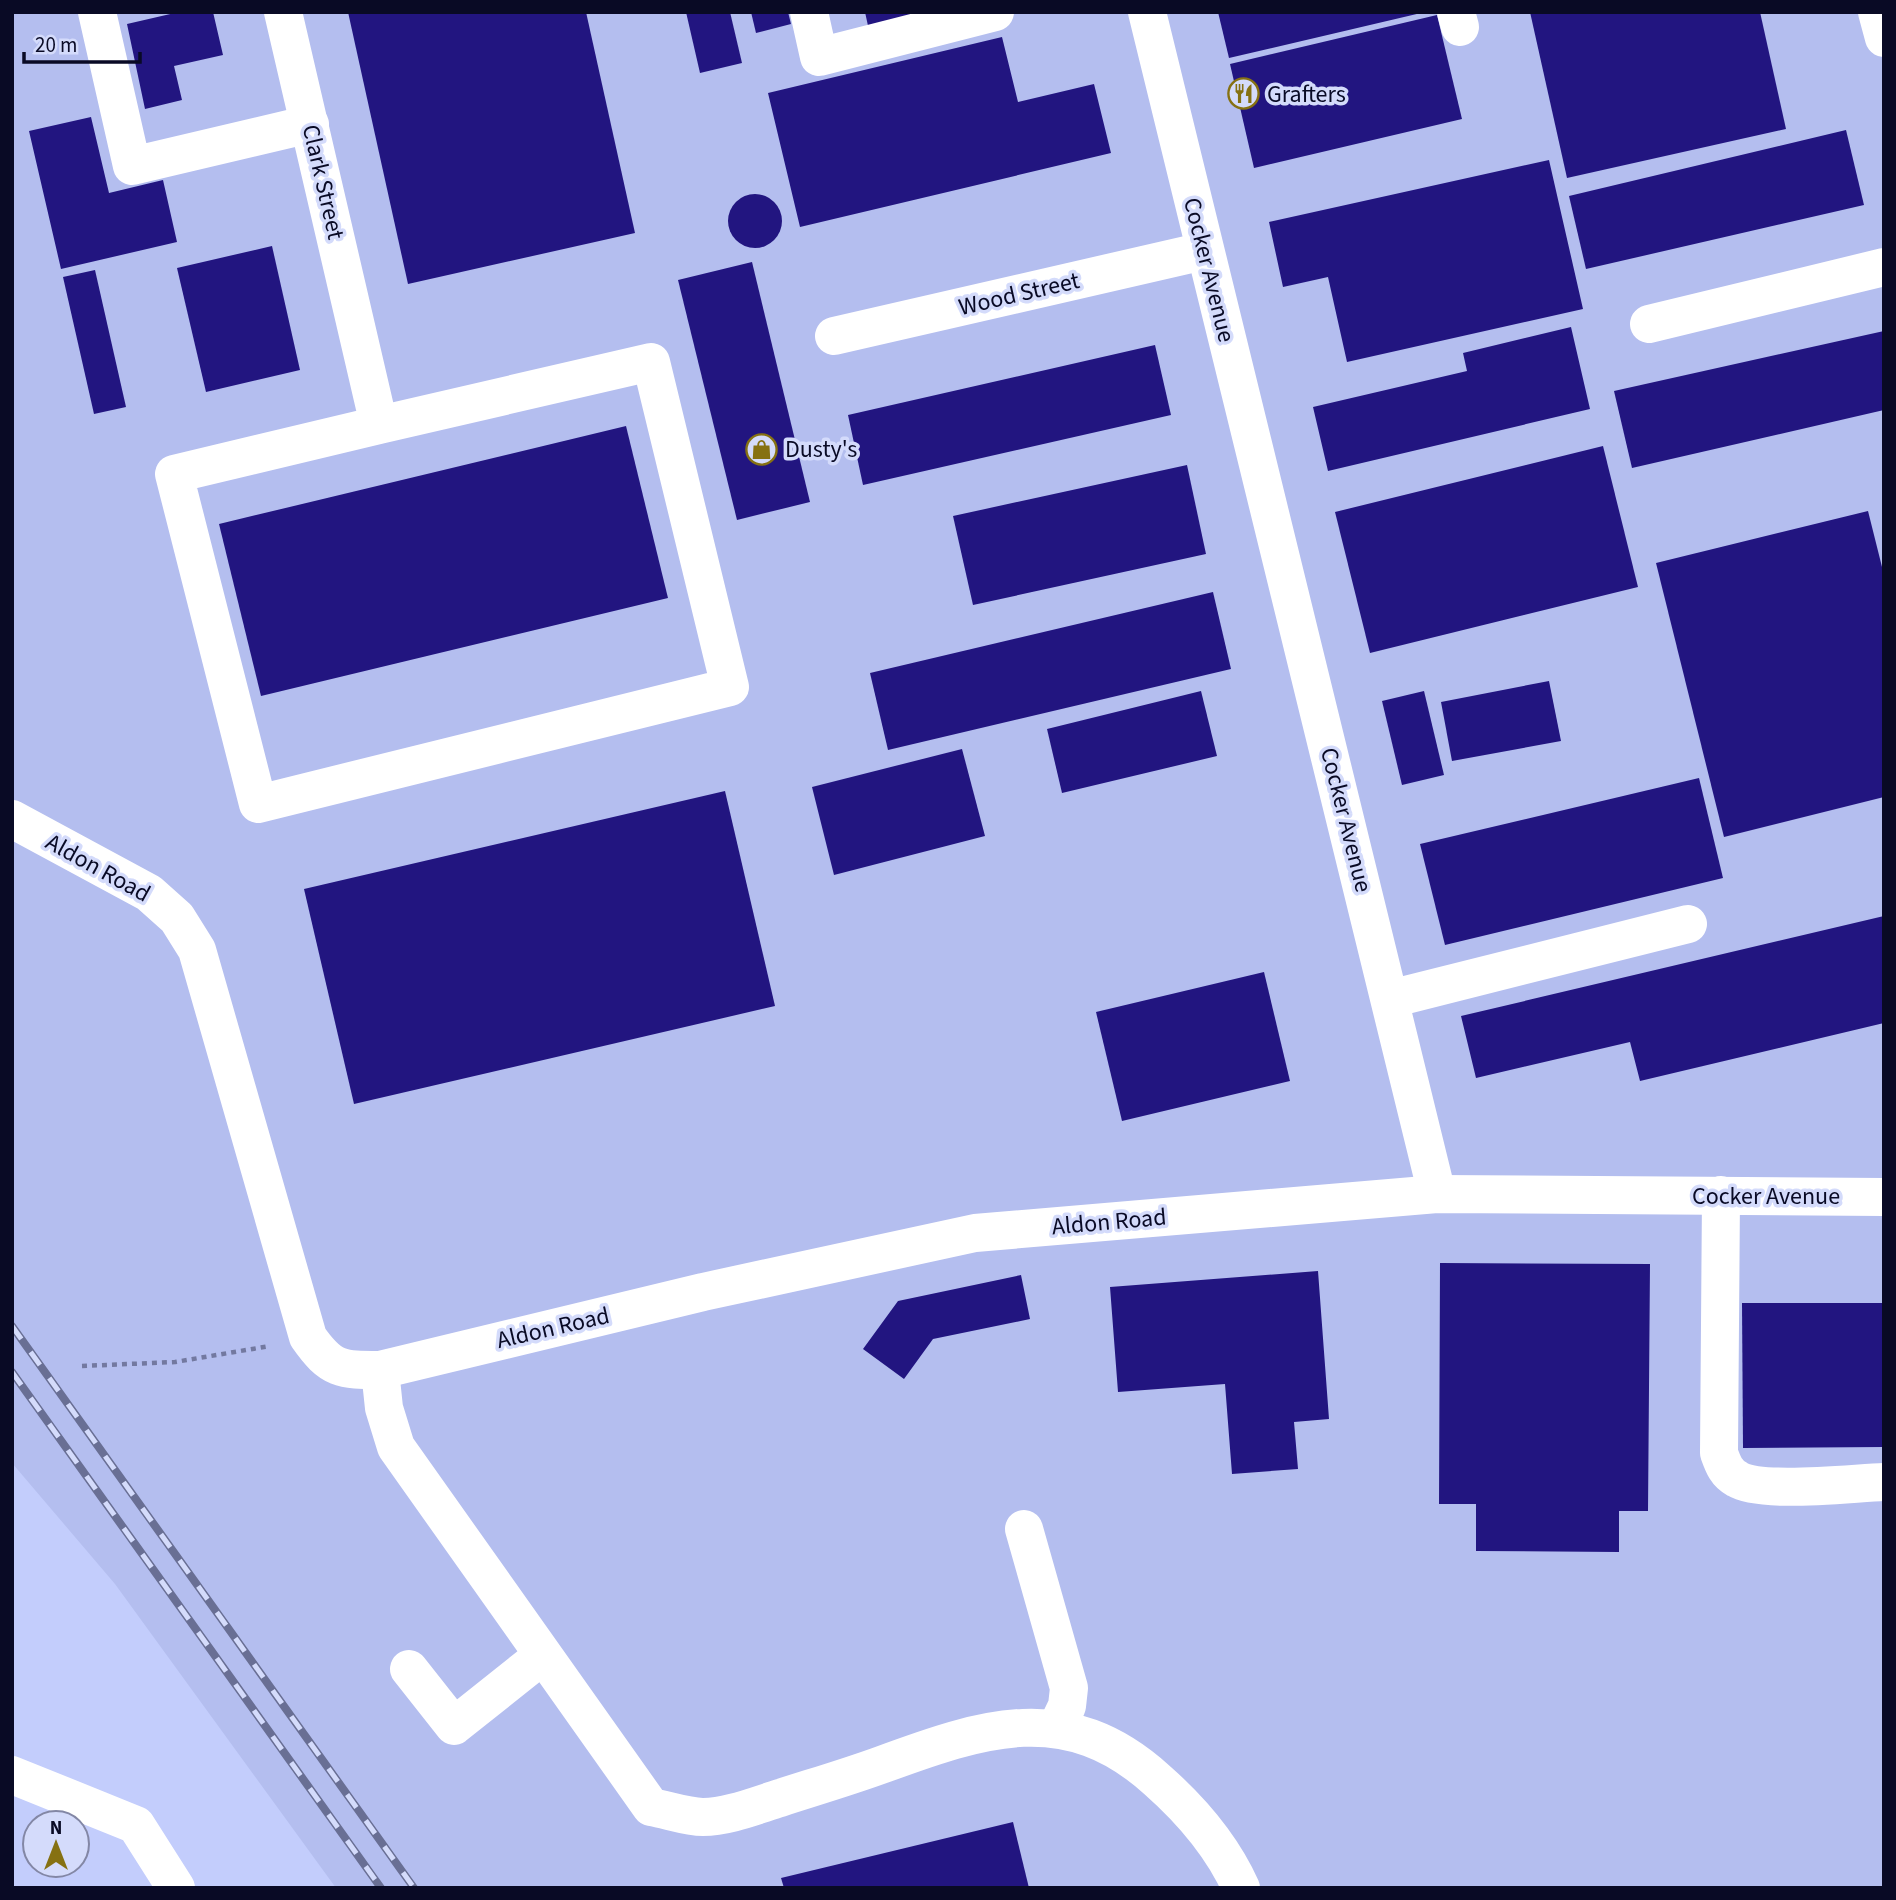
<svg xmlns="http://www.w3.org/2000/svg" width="1896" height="1900" viewBox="0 0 1896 1900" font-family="'Source Sans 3',sans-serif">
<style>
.built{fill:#b4beef}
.building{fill:#221580}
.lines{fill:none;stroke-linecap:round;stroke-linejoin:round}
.path{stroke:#7379a0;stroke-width:4.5;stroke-dasharray:5 5;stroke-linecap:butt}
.minor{stroke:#fff;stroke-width:38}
.rail-casing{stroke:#696f94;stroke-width:8}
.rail{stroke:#d4dbfb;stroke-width:5;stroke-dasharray:16;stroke-linecap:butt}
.labels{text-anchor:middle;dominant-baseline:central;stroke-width:7;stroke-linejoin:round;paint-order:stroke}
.poi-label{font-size:24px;fill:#090a25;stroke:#d4dbfb;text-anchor:start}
.street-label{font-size:24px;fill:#090a25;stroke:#d4dbfb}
</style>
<rect width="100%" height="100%" fill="#c3cdfc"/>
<polygon class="built" points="12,12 1884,12 1884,1888 336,1888 115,1584 12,1463"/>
<g class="building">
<polygon points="179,12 213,12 223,55 174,66 182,100 145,109 127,24"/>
<polygon points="348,12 586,12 635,233 408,284"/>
<polygon points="686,12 730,12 742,63 700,73"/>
<polygon points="751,12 788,12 791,24 756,33"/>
<polygon points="865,12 919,12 870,35"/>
<polygon points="1218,12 1421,12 1421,13 1229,58"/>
<polygon points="1530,12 1760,12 1786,129 1567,178"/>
<polygon points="1437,15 1462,119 1254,168 1230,64"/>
<polygon points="1002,37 1018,102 1094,84 1111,153 800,227 768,93"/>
<polygon points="91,117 109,193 163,180 177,242 61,269 29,131"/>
<polygon points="1846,130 1864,205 1586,269 1569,196"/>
<polygon points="1549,160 1583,309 1347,362 1328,277 1283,287 1269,222"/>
<circle cx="755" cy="221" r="27"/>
<polygon points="272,246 300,370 206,392 177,268"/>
<polygon points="752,262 810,502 737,520 678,280"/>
<polygon points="95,270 126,407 94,414 63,277"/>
<polygon points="1571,327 1590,409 1328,471 1313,407 1467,371 1463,353"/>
<polygon points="1884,331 1884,410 1632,468 1614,391"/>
<polygon points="1155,345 1171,415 863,485 848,415"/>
<polygon points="626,426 668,598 261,696 219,524"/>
<polygon points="1603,446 1638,587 1370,653 1335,512"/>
<polygon points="1187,465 1206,554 973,605 953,516"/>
<polygon points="1868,511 1884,575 1884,797 1724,837 1656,563"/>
<polygon points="1213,592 1231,669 888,750 870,673"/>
<polygon points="1549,681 1561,741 1452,761 1441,702"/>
<polygon points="1201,691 1217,756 1062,793 1047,729"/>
<polygon points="1424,691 1444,775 1402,785 1382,701"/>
<polygon points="962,749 985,836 834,875 812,787"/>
<polygon points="1699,778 1723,878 1445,945 1420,844"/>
<polygon points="725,791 775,1006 354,1104 304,889"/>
<polygon points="1884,916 1884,1023 1640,1081 1630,1042 1476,1078 1461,1016"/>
<polygon points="1264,972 1290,1081 1122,1121 1096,1012"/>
<polygon points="1440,1263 1650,1264 1648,1511 1619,1511 1619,1552 1476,1551 1476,1504 1439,1504"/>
<polygon points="1318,1271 1329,1419 1294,1422 1298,1469 1232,1474 1225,1384 1118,1392 1110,1287"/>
<polygon points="1021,1275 1030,1319 933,1339 904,1379 863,1349 898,1301"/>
<polygon points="1742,1303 1884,1303 1884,1447 1743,1448"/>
<polygon points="1013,1822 1029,1888 784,1888 781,1878"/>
</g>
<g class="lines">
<polyline class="path" points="82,1366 175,1362 270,1346"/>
<g class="minor">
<polyline points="97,12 132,166 310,124"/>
<polyline points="283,12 379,425 174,474 258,804 730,687 651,362 379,425"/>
<polyline points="809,12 819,57 995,12"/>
<polyline points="1147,12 1437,1194"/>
<polyline points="1456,12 1460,27"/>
<polyline points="1877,12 1884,38"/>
<polyline points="1649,324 1884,267"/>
<polyline points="834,336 1204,251"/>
<path d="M12,819L149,893L177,918L197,950L308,1337C331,1370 341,1370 380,1370L703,1292L975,1233L1437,1194L1884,1197"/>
<polyline points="1390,999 1688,924"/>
<path d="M1721,1195L1719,1453C1723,1464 1726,1473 1737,1479C1761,1494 1852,1483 1884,1482"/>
<path d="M380,1370L384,1408L396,1447L651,1807C668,1810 687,1817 703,1817C728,1817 757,1805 780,1798C814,1787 848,1777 881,1765C982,1728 1067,1698 1157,1780C1191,1810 1222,1846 1241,1888"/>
<polyline points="1024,1529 1069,1688 1067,1706 1056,1729"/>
<polyline points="409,1669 454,1726 542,1656"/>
<polyline points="12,1775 136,1825 176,1888"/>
</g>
<defs>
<g id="rail">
<polyline points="12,1326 414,1888"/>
<polyline points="12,1372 381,1888"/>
</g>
</defs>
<use href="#rail" class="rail-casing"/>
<use href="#rail" class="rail"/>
</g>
<defs>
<symbol id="restaurant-ring" viewBox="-11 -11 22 22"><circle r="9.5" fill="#d4dbfb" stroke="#867112" stroke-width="1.5"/><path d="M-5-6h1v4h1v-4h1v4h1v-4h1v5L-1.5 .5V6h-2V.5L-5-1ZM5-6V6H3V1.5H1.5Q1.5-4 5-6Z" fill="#867112"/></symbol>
<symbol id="shop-ring" viewBox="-11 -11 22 22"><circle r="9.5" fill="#d4dbfb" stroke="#867112" stroke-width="1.5"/><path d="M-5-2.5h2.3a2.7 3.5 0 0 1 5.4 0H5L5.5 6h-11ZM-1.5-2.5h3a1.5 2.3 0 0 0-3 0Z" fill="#867112"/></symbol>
</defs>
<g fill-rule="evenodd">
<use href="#restaurant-ring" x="1226" y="76" width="35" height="35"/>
<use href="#shop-ring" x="744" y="432" width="35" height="35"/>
</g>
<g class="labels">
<g class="poi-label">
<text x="1267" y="94">Grafters</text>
<text x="785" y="449">Dusty's</text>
</g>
<g class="street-label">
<text transform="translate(323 182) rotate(77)">Clark Street</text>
<text transform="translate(1209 270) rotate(76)">Cocker Avenue</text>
<text transform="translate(1019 294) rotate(-13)">Wood Street</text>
<text transform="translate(1346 820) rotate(76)">Cocker Avenue</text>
<text transform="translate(98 868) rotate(29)">Aldon Road</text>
<text x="1766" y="1196">Cocker Avenue</text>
<text transform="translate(1109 1222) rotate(-5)">Aldon Road</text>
<text transform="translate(553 1328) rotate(-13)">Aldon Road</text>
</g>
</g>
<rect width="1896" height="1900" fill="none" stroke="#090a25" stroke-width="28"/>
<g transform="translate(56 1844)"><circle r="33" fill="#d4dbfb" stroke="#8387a5" stroke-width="2"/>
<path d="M0-5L12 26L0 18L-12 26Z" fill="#867112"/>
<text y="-10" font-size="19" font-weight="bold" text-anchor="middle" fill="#090a25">N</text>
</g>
<path d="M24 52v10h116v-10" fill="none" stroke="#090a25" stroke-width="3.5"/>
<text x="35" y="52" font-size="21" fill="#090a25" stroke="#d4dbfb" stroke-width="5" paint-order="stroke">20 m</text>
</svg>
